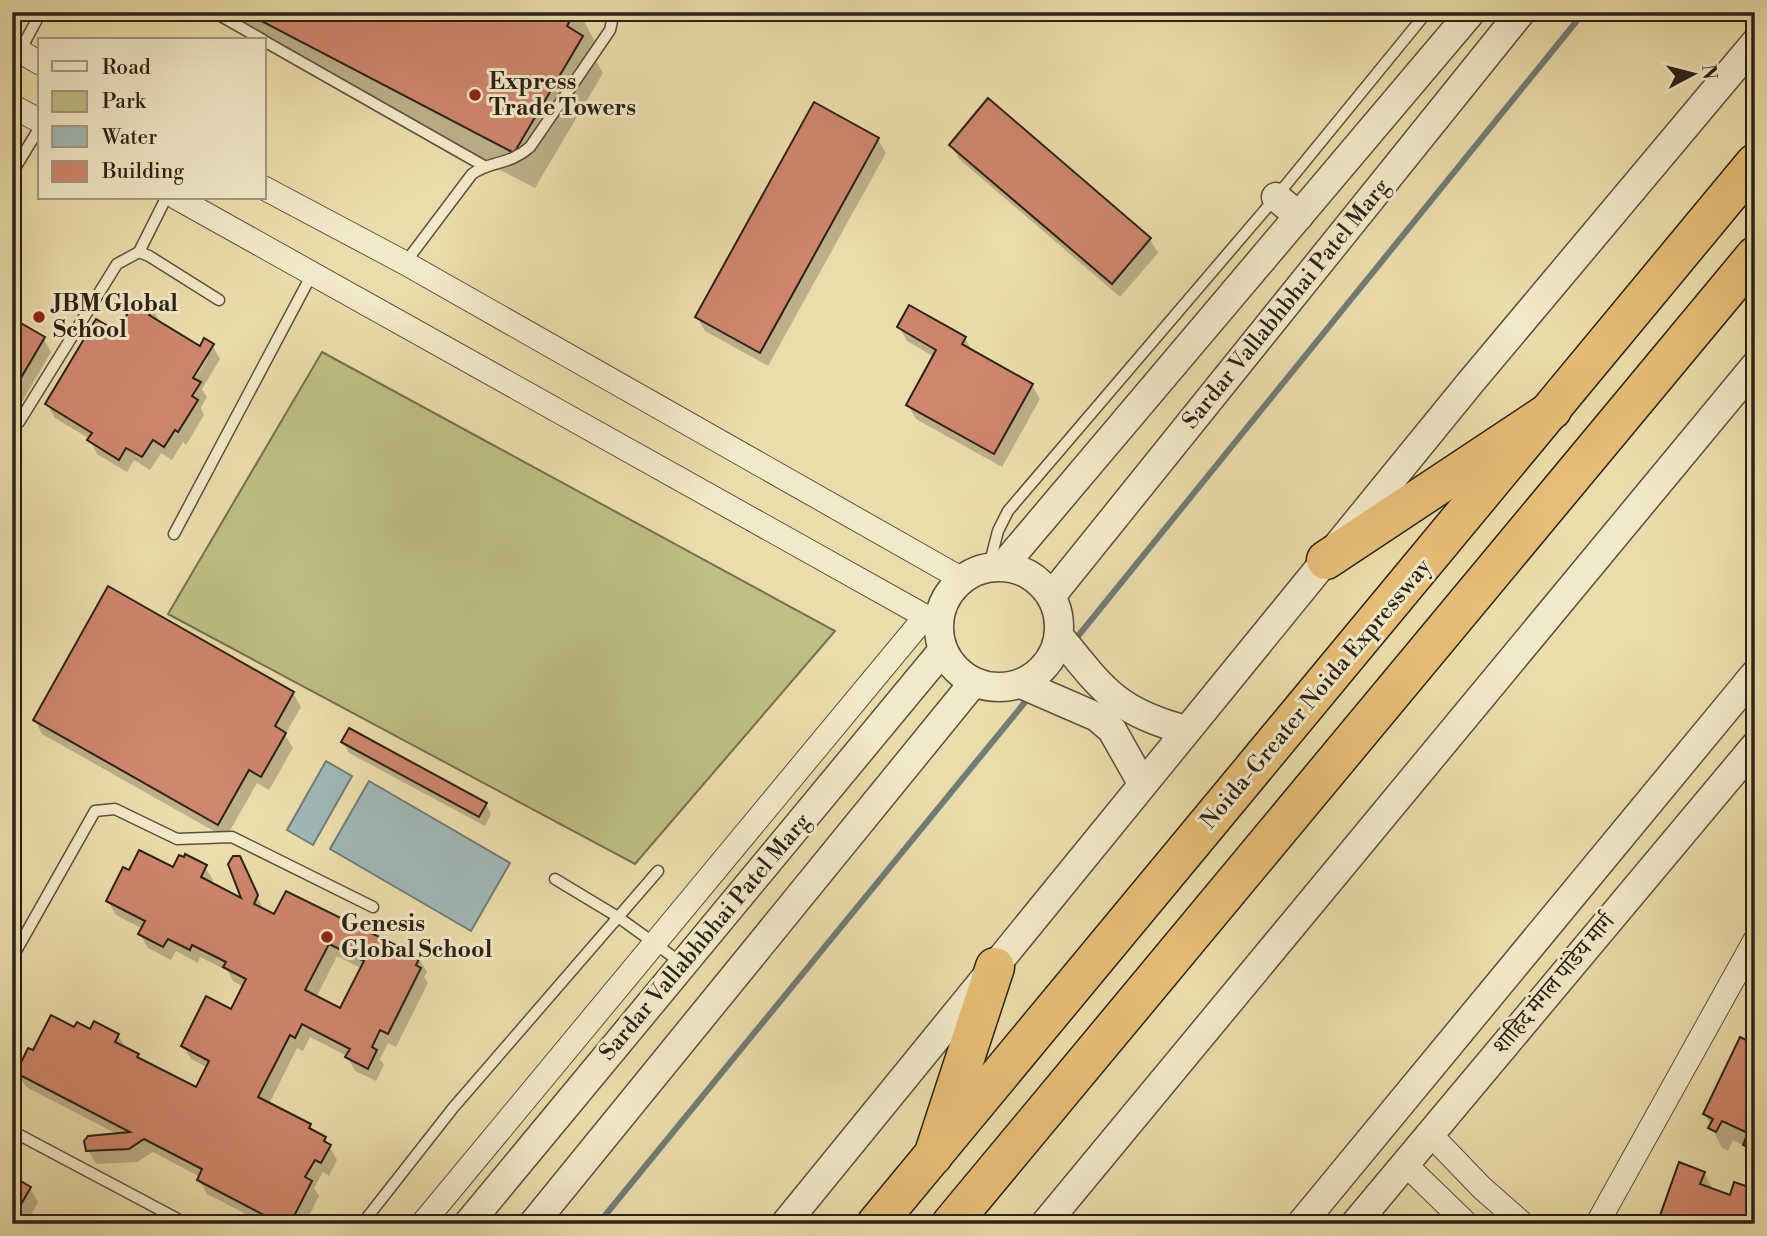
<svg xmlns="http://www.w3.org/2000/svg" width="1767" height="1236" viewBox="0 0 1767 1236" font-family="'Libre Bodoni','Noto Serif Devanagari',serif">
<style>
.green{fill:#bebf84;stroke:#74704e;stroke-width:2}
.water{fill:#9fb8b6;stroke:#707c76;stroke-width:2}
.shadow{fill:#0003;fill-rule:evenodd}
.lines{fill:none;stroke-linecap:round;stroke-linejoin:round}
.stream{stroke:#707c76;stroke-width:6}
.building{fill:#cf866c;stroke:#2a2217;stroke-width:2;fill-rule:evenodd}
.service-casing{stroke:#5a513c;stroke-width:13}
.minor-casing{stroke:#5a513c;stroke-width:25}
.tertiary-casing{stroke:#5a513c;stroke-width:31}
.trunk-casing{stroke:#2a2217;stroke-width:41}
.motorway-casing{stroke:#2a2217;stroke-width:41}
.service{stroke:#f2e9c8;stroke-width:10}
.minor{stroke:#f2e9c8;stroke-width:23}
.tertiary{stroke:#f2e9c8;stroke-width:28}
.trunk{stroke:#e6be76;stroke-width:38}
.motorway{stroke:#e6be76;stroke-width:38}
.poi-dot{fill:#8f2418;stroke:#f2e9c8;stroke-width:2.5}
.labels{text-anchor:middle;dominant-baseline:central;stroke-width:6;stroke-linejoin:round;paint-order:stroke}
.poi-label{font-size:23px;font-weight:bold;fill:#2a2217;stroke:#f2e9c8;text-anchor:start}
.street-label{font-size:23px;fill:#2a2217;stroke:#f2e9c8}
</style>
<rect width="100%" height="100%" fill="#ebddab"/>
<filter id="stains"><feTurbulence type="fractalNoise" baseFrequency=".00286" numOctaves="4"/><feColorMatrix values="0 0 0 0 .2 0 0 0 0 .09 0 0 0 0 .02 0 0 0 .5 -.17"/></filter>
<radialGradient id="worn" r=".72"><stop offset=".6" stop-color="#630" stop-opacity="0"/><stop offset="1" stop-color="#630" stop-opacity=".3"/></radialGradient>
<polygon class="green" points="322,352 835,631 635,864 168,614"/>
<g class="water">
<polygon points="326,761 352,776 313,845 287,830"/>
<polygon points="369,781 510,863 471,931 330,849"/>
</g>
<g class="shadow">
<polygon points="198,12 579,12 597,45 592,54 603,73 535,188 264,47 264,40 252,40"/>
<polygon points="878,140 886,153 768,366 705,331 697,317"/>
<polygon points="951,145 1150,239 1158,253 1120,297 959,159"/>
<path d="M153,309L160,323L201,348L212,345L220,359L202,389L207,397L201,408L204,415L186,445L183,442L172,460L161,453L150,470L134,460L127,472L97,454L90,439L55,418L47,404L118,334ZM204,357H208L190,386L187,384Z"/>
<polygon points="12,320 43,338 51,352 12,419"/>
<polygon points="899,327 965,338 973,353 1032,385 1040,399 1002,467 916,419 908,405 934,357 907,341"/>
<polygon points="293,693 301,707 285,735 293,748 269,790 257,783 226,838 42,734 35,720"/>
<polygon points="343,742 486,804 491,814 485,826 349,753"/>
<polygon points="12,813 18,823 12,833"/>
<path d="M239,857L264,911L419,959L427,972L424,977L428,983L396,1047L388,1043L380,1059L384,1065L376,1081L355,1071L347,1056L310,1037L303,1051L297,1048L269,1104L310,1126L314,1133L325,1138L337,1160L329,1176L323,1172L314,1188L319,1196L305,1224H265L207,1194L199,1180L200,1177L153,1152L137,1162L96,1164L88,1150L119,1135L26,1087L18,1073L33,1053L75,1029L118,1035L126,1049L141,1061L197,1089L208,1068L191,1059L183,1046L232,1011L244,987L233,981L228,971L200,957L198,963L176,951L171,960L148,948L140,934L143,929L116,915L108,901L130,873L205,867L213,880L211,884L244,901ZM337,956L362,969L341,1010L316,998Z"/>
<polygon points="1755,1041 1755,1162 1745,1146 1733,1140 1728,1151 1722,1148 1705,1114"/>
<polygon points="1704,1173 1714,1191 1731,1197 1755,1191 1755,1224 1659,1224"/>
<polygon points="12,1178 30,1188 38,1202 26,1224 12,1224"/>
</g>
<g class="lines">
<g class="stream">
<polyline points="1074,641 1584,12"/>
<polyline points="1039,685 1065,652"/>
<polyline points="598,1224 1030,696"/>
</g>
</g>
<g class="building">
<polygon points="244,12 575,12 567,26 583,36 514,153"/>
<polygon points="988,98 1151,238 1112,284 949,145"/>
<polygon points="814,102 879,138 760,353 695,317"/>
<polygon points="137,298 154,308 149,315 200,346 204,338 214,344 193,378 201,382 192,396 198,400 178,432 175,430 164,447 153,440 142,457 126,448 119,460 87,440 92,433 45,404 96,319 117,331"/>
<polygon points="909,305 966,337 962,344 1033,384 994,454 906,405 936,350 897,327"/>
<polygon points="12,318 45,337 12,393"/>
<polygon points="108,586 294,692 275,726 286,733 261,777 249,770 218,825 33,720"/>
<polygon points="349,728 487,803 479,817 341,742"/>
<path d="M139,850L173,867L179,855L184,857L185,854L207,865L201,877L241,898L228,864L233,856H240L258,895L254,904L274,914L286,891L420,957L416,965L421,968L388,1034L380,1030L372,1047L377,1050L368,1069L345,1057L350,1049L302,1024L295,1038L290,1035L258,1097L311,1124L309,1128L326,1137L324,1141L331,1145L321,1163L315,1160L305,1177L312,1181L290,1224L284,1220L281,1224L197,1180L202,1169L144,1139L129,1149L86,1151L84,1141L88,1136L130,1132L16,1073L28,1048L33,1050L51,1015L74,1027L77,1022L90,1029L94,1021L119,1034L115,1042L139,1054L137,1057L196,1087L209,1061L181,1046L206,996L231,1009L246,979L223,967L226,962L192,945L190,950L168,939L163,947L138,934L145,921L106,901L123,867L129,870ZM329,944L364,961L340,1008L305,990Z"/>
<polygon points="1740,1037 1752,1043 1755,1038 1754,1150 1743,1145 1748,1133 1722,1121 1716,1132 1708,1128 1713,1119 1703,1114"/>
<polygon points="1679,1162 1705,1172 1700,1184 1730,1195 1734,1182 1755,1189 1755,1213 1751,1224 1657,1224"/>
<polygon points="12,1176 31,1187 12,1220"/>
</g>
<g class="lines">
<defs>
<g id="service">
<polyline points="214,12 263,40"/>
<polyline points="264,41 484,166"/>
<polyline points="20,51 41,12"/>
<polyline points="12,173 40,127"/>
<polyline points="139,252 166,198"/>
<path d="M405,263L472,174C492,160 508,166 530,147L610,30L614,12"/>
<polyline points="19,422 117,264 139,252 149,256 219,300"/>
<polyline points="174,534 312,274"/>
<polyline points="989,566 998,531 1008,511 1276,197 1427,12"/>
<polyline points="555,879 618,917 683,964"/>
<polyline points="12,958 95,811 115,809 177,839 232,837 373,907"/>
<polyline points="12,1131 187,1224"/>
<polyline points="362,1224 453,1108 658,871"/>
</g>
<g id="minor">
<polyline points="12,47 40,63"/>
<polyline points="12,106 40,121"/>
<polyline points="264,188 405,263 962,579"/>
<polyline points="177,198 939,624"/>
<polyline points="1429,1133 1482,1188 1523,1224"/>
<polyline points="1404,1163 1467,1224"/>
<polyline points="422,1224 925,617"/>
<polyline points="1597,1224 1755,940"/>
</g>
<g id="tertiary">
<polyline points="1276,197 1299,216"/>
<polyline points="1003,566 1471,12"/>
<circle cx="999" cy="627" r="60"/>
<polyline points="1052,595 1521,12"/>
<path d="M1060,637C1103,690 1117,712 1186,730"/>
<polyline points="1021,684 1097,717 1112,730 1142,783"/>
<polyline points="468,1224 943,650"/>
<polyline points="533,1224 974,682"/>
<polyline points="785,1224 1470,383 1755,43"/>
<polyline points="1045,1224 1755,366"/>
<polyline points="1301,1224 1755,674"/>
<polyline points="1355,1224 1755,746"/>
</g>
<g id="trunk">
<polyline points="876,1224 1755,163"/>
<polyline points="951,1224 1755,256"/>
</g>
<g id="motorway">
<polyline points="1326,560 1552,410"/>
<polyline points="933,1156 995,967"/>
</g>
</defs>
<use href="#service" class="service-casing"/>
<use href="#minor" class="minor-casing"/>
<use href="#tertiary" class="tertiary-casing"/>
<use href="#trunk" class="trunk-casing"/>
<use href="#motorway" class="motorway-casing"/>
<use href="#service" class="service"/>
<use href="#minor" class="minor"/>
<use href="#tertiary" class="tertiary"/>
<use href="#trunk" class="trunk"/>
<use href="#motorway" class="motorway"/>
</g>
<g class="poi-dot">
<circle cx="475" cy="95" r="7"/>
<circle cx="39" cy="317" r="7"/>
<circle cx="327" cy="937" r="7"/>
</g>
<g class="labels">
<g class="poi-label">
<text x="489" y="82">Express<tspan x="489" dy="26">Trade Towers</tspan></text>
<text x="53" y="304">JBM Global<tspan x="53" dy="26">School</tspan></text>
<text x="341" y="924">Genesis<tspan x="341" dy="26">Global School</tspan></text>
</g>
<g class="street-label">
<text transform="translate(1286 304) rotate(-51)">Sardar Vallabhbhai Patel Marg</text>
<text transform="translate(1316 694) rotate(-50)">Noida-Greater Noida Expressway</text>
<text transform="translate(705 937) rotate(-50)">Sardar Vallabhbhai Patel Marg</text>
<text transform="translate(1554 984) rotate(-50)">शाहिद मंगल पांडेय मार्ग</text>
</g>
</g>
<rect width="1767" height="1236" fill="none" stroke="#ebddab" stroke-width="42"/>
<rect x="14" y="14" width="1739" height="1208" fill="none" stroke="#2a2217" stroke-width="3.5"/>
<rect x="21" y="21" width="1725" height="1194" fill="none" stroke="#2a2217" stroke-width="2"/>
<rect x="38" y="38" width="228" height="161" fill="#f2e9c8" stroke="#a29981" stroke-width="2"/>
<rect x="52" y="61" width="35" height="10" fill="#f2e9c8" stroke="#a29981" stroke-width="2"/>
<text x="102" y="74" font-size="21" fill="#2a2217">Road</text>
<rect x="52" y="91" width="35" height="21" fill="#bebf84" stroke="#a29981" stroke-width="2"/>
<text x="102" y="108" font-size="21" fill="#2a2217">Park</text>
<rect x="52" y="126" width="35" height="21" fill="#9fb8b6" stroke="#a29981" stroke-width="2"/>
<text x="102" y="144" font-size="21" fill="#2a2217">Water</text>
<rect x="52" y="161" width="35" height="21" fill="#cf866c" stroke="#a29981" stroke-width="2"/>
<text x="102" y="178" font-size="21" fill="#2a2217">Building</text>
<g transform="translate(1693 74) rotate(83)" stroke="#f2e9c8" stroke-width="5" paint-order="stroke">
<path d="M0-5L12 26L0 18L-12 26Z" fill="#2a2217"/>
<text y="-10" font-size="19" font-weight="bold" text-anchor="middle" fill="#2a2217">N</text>
</g>
<rect width="100%" height="100%" filter="url(#stains)"/>
<rect width="100%" height="100%" fill="url(#worn)"/>
</svg>
